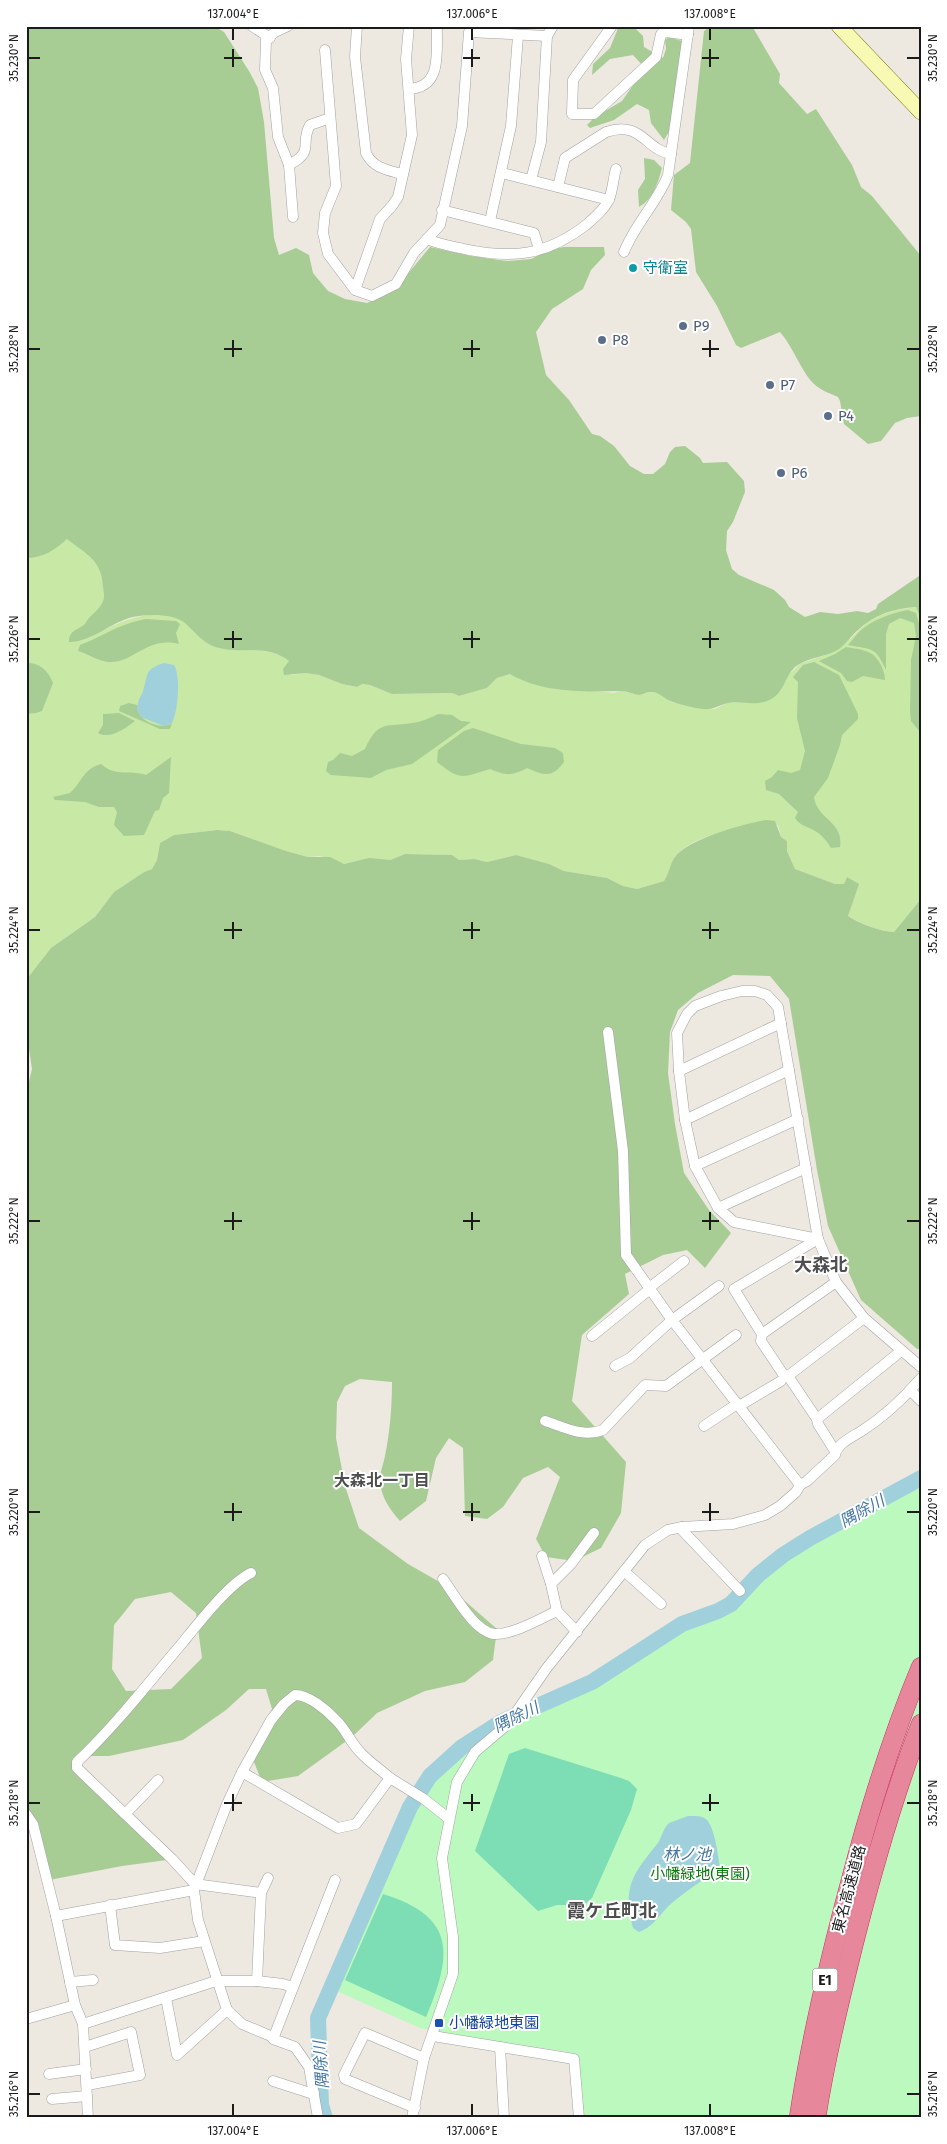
<svg xmlns="http://www.w3.org/2000/svg" width="947" height="2144" viewBox="0 0 947 2144" font-family="'Fira Sans','Noto Sans JP',sans-serif">
<style>
.grass{fill:#c8e8a5}
.forest{fill:#a7cd95;fill-rule:evenodd}
.park{fill:#bbf9bf}
.pitch{fill:#7dddb5}
.water{fill:#a0d0db}
.lines{fill:none;stroke-linecap:round;stroke-linejoin:round}
.river{stroke:#a0d0db;stroke-width:16}
.minor-casing{stroke:#a2a2a2;stroke-width:11}
.secondary-casing{stroke:#687004;stroke-width:16}
.motorway-casing{stroke:#d62365;stroke-width:20}
.minor{stroke:#fff;stroke-width:10}
.secondary{stroke:#f8f9b2;stroke-width:15}
.motorway{stroke:#e6879b;stroke-width:19}
.ticks{fill:none;stroke:#1b1b1b;stroke-width:2}
.culture-dot{fill:#0f9aa8;stroke:#fff;stroke-width:2}
.service-dot{fill:#5c6f8a;stroke:#fff;stroke-width:2}
.transit-dot{fill:#1a4fb4;stroke:#fff;stroke-width:2}
.labels{text-anchor:middle;dominant-baseline:central;stroke-width:4;stroke-linejoin:round;paint-order:stroke}
.shield{fill:#fff;stroke:#5f5f5f;stroke-width:1}
.shield-label{font-size:14px;font-weight:bold;fill:#1b1b1b}
.culture-label{font-size:15px;fill:#0d838f;stroke:#fff;text-anchor:start}
.service-label{font-size:15px;fill:#4e5e75;stroke:#fff;text-anchor:start}
.park-label{font-size:15px;fill:#0b7810;stroke:#fff}
.street-label{font-size:15px;fill:#1b1b1b;stroke:#fff}
.transit-label{font-size:15px;fill:#164399;stroke:#fff;text-anchor:start}
.neighbourhood-label{font-size:16px;font-weight:bold;fill:#4e4e4e;stroke:#fff}
.water-label{font-size:16px;font-style:italic;fill:#4577a2;stroke:#fff}
.quarter-label{font-size:18px;font-weight:bold;fill:#4e4e4e;stroke:#fff}
.neatline{fill:none;stroke:#1b1b1b;stroke-width:2}
.ticks-label{font-size:12px;text-anchor:middle;fill:#1b1b1b}
</style>
<rect width="100%" height="100%" fill="#ede8e0"/>
<path class="grass" d="M67,539C73,543 81,547 86,552C99,562 109,585 103,601C101,608 87,623 81,628L89,638C114,624 154,604 183,621C195,629 201,643 216,647C242,654 266,644 290,661L291,675L306,673L319,675L342,684L356,687L362,684L370,685L392,694L452,693L459,696L487,688L497,678L510,674C540,691 579,689 613,693L621,691L641,695L650,692L658,693L671,702L715,709L727,703H755L780,692L787,676L801,663L826,655L849,640L867,622L879,616L895,610L917,607L921,619V899L894,932C882,932 859,923 848,916L858,884L847,877L844,884H835L795,869L787,851V841L781,837L778,825C747,828 696,831 675,857C672,861 669,874 664,881L637,889L623,886L607,878L564,871L549,864L516,855L487,862L474,859L458,860L452,855L405,854L390,860L357,861L344,864L320,856L308,857L286,851L230,831L217,830L174,835L160,843L157,860L152,869L144,872L114,892L95,917L51,948L26,982V558L44,555Z"/>
<g class="forest">
<path d="M26,26H214L224,32L249,71L258,88L264,122L274,238L279,255L296,248L309,255L313,273L328,291L345,299L367,303L386,295L397,287L430,247L471,256L507,261L531,259L549,250L564,247H604L605,255L591,270L583,289L552,309L536,332L546,375L569,400L592,434L600,436L614,446L630,466L644,474H653L665,464L670,452L675,447L685,446L700,458L703,463L727,462L744,481L745,492L733,522L727,531L726,550L732,569L739,575L774,590L785,600L789,607L805,617L820,612L838,614L857,611L868,613L876,609L878,604L919,576L921,619L916,607C895,608 873,615 858,630C851,636 846,644 839,649C825,658 806,657 794,668C785,677 784,691 773,698C759,707 743,701 728,703C719,705 713,710 703,709C693,708 683,705 673,702C665,700 659,691 650,692C646,692 643,695 639,695C633,694 627,691 620,691C584,692 542,693 510,674L497,678L487,688L459,696L452,693L392,694L370,685L362,684L357,687L342,684L319,675L306,673L284,675L283,669L289,661C266,643 241,655 215,647C203,643 195,632 185,623C173,613 147,614 133,617C111,622 92,642 69,642C69,630 78,630 85,624C89,615 98,612 102,603C105,598 104,593 103,587C102,560 86,554 67,539C55,550 43,558 26,558Z"/>
<polygon points="619,26 633,26 643,36 644,47 663,58 666,49 665,40 669,37 682,41 670,130 664,140 651,123 649,110 637,104 614,120 590,128 587,125 595,117 622,101 645,68 633,55 610,59 592,75 593,64 610,48"/>
<path d="M711,26H752L780,74L779,83L807,114L816,109L852,165L861,187L872,196L921,256V416L907,418L895,423L881,441L868,444L844,424L840,401L838,397C829,393 820,390 813,383C802,372 793,347 780,332L741,348L736,345L717,306L696,272L691,229L686,222L671,210L674,175L690,163L704,31Z"/>
<path d="M644,158L654,160L662,168C658,183 653,199 639,207L638,190L645,179Z"/>
<path d="M908,610L916,613L921,631V752V733L911,721L910,711L911,660L916,636L914,623L900,618L889,624L886,634V670C875,646 873,650 848,645C852,641 855,636 859,632C871,620 892,613 908,610Z"/>
<path d="M146,619L176,621L180,624L176,633L179,644C146,636 134,664 108,662C98,661 88,654 78,651L80,645C104,636 118,624 146,619Z"/>
<path d="M846,647C861,650 873,649 881,665C883,670 885,674 885,680L863,676L852,682L847,681L841,673L819,661L835,654Z"/>
<path d="M814,662L839,675L858,714V719L842,735L840,745L828,778L814,797C817,820 844,821 840,847L831,848C827,841 822,835 815,831C807,826 800,826 795,818L798,812L779,794L766,790L765,781L772,777L778,770L791,773L800,770L805,751L797,718L798,682L793,677L803,665Z"/>
<path d="M30,663C42,664 49,673 53,683L42,711L36,713L26,714V664Z"/>
<path d="M129,703L137,705C136,720 160,731 172,723L170,729H160L119,711L120,706Z"/>
<path d="M119,713L135,721C126,728 110,740 98,733L103,725V714Z"/>
<path d="M438,714L452,715L461,721L471,722L412,764L386,770L371,778L331,775L326,771L328,762L333,760L340,753L352,756L365,749C378,720 386,727 412,723C421,722 430,718 438,714Z"/>
<path d="M473,728L521,744L555,748L563,753L564,762C552,779 543,775 527,768C512,776 506,776 490,769C462,777 462,782 437,762L438,750L464,731Z"/>
<path d="M171,757L169,793L163,798L159,810L155,811L144,835L124,836L114,825L117,812L114,807H99L85,802L55,800L53,797L70,793C83,781 83,769 101,764C117,778 129,769 146,775Z"/>
<path d="M767,820L775,821L781,837L787,841V851L795,869L835,884H844L847,877L859,884L848,916C858,923 882,932 894,932L921,899V1349H917L861,1300L828,1226L817,1170L789,999L770,976L733,975L698,993L678,1010L670,1032L668,1073L675,1124L684,1173L709,1210L731,1233L705,1268L687,1250L663,1255L625,1274L629,1294L582,1335L572,1401L626,1462L621,1513L601,1548L574,1561L546,1557L536,1539L560,1477L548,1467L523,1478L503,1507L487,1519L465,1516L463,1448L449,1438L436,1458L426,1501L400,1521C390,1510 382,1498 380,1483C379,1474 383,1466 385,1456C390,1432 392,1406 392,1382L360,1379L345,1386L337,1402L336,1438L345,1486L359,1528L408,1564L450,1588L497,1629L493,1660L465,1682L425,1691L377,1713L352,1737L298,1776L262,1782L252,1757L259,1735L272,1709L266,1689H249L226,1710L183,1740L109,1756H78L73,1763L167,1860L122,1866L49,1880L26,1811V1094L32,1069L26,1029L27,979L51,948L95,917L114,892L144,872L152,869L157,860L160,843L174,835L217,830L230,831L286,851L308,857H330L344,864L369,858L390,860L405,854L452,855L459,860L474,859L487,862L516,855L549,864L564,871L607,878L623,886L637,889L664,881C669,874 671,861 675,857C688,839 745,823 767,820ZM171,1592L196,1613L202,1658L171,1689L126,1691L112,1669L114,1625L135,1599Z"/>
</g>
<polygon class="park" points="921,1476 921,2118 583,2118 568,2052 461,2036 420,2028 332,1989 403,1825 424,1786 464,1749 524,1708 587,1685 688,1624 739,1606 743,1590 752,1575 780,1553 821,1528"/>
<g class="pitch">
<polygon points="525,1748 621,1778 629,1781 637,1789 631,1810 592,1898 584,1905 557,1905 538,1911 475,1851 509,1754"/>
<path d="M383,1894C457,1917 452,1955 426,2017L345,1980Z"/>
</g>
<g class="water">
<path d="M164,663L174,665C181,676 178,712 172,723L164,726L141,717L137,709C137,703 139,699 142,694C149,676 142,670 164,663Z"/>
<path d="M688,1816C694,1816 702,1815 707,1820C715,1829 718,1856 720,1867C704,1880 687,1890 672,1903C659,1914 656,1925 639,1932L633,1928C622,1886 633,1874 658,1843C662,1836 663,1829 669,1823Z"/>
</g>
<g class="lines">
<polyline class="river" points="325,2118 321,2105 318,2018 410,1807 430,1776 462,1747 484,1733 501,1722 592,1682 682,1624 718,1611 731,1604 758,1575 783,1555 810,1538 921,1478"/>
<defs>
<g id="minor">
<polyline points="252,26 270,38"/>
<polyline points="288,26 275,32 266,40 265,70 273,88 278,137 289,165 293,217"/>
<path d="M357,26L355,57L366,153C373,168 387,170 402,174"/>
<polyline points="612,26 573,80 572,114 594,114 656,57 661,34 666,32 688,35"/>
<polyline points="325,50 336,186 325,213 323,233 328,254 355,290 380,219 392,206 398,197 412,135 406,59 409,26"/>
<path d="M409,89C443,87 436,52 437,26"/>
<path d="M289,165C316,150 299,145 310,125L330,118"/>
<polyline points="502,173 609,200"/>
<polyline points="531,180 541,142 547,36"/>
<path d="M558,187L565,158L606,132C642,120 645,150 671,154"/>
<polyline points="442,210 534,233 539,249"/>
<polyline points="490,221 511,126 518,36"/>
<path d="M427,239C438,244 451,246 464,249C512,259 546,256 586,225C594,218 605,209 609,199C613,190 613,179 616,169"/>
<path d="M624,252C635,224 657,203 668,175L689,26"/>
<polyline points="355,290 372,296 396,284 414,253 440,225 462,126 469,32 547,36 553,26"/>
<polyline points="608,1032 623,1151 626,1255 672,1320 800,1485"/>
<polyline points="679,1071 781,1023"/>
<polyline points="685,1120 789,1070"/>
<polyline points="695,1166 798,1119"/>
<polyline points="718,1208 806,1168"/>
<polyline points="818,1239 734,1222 718,1208 695,1166 685,1120 679,1071 677,1033 687,1014 695,1006 721,996 742,991 755,991 767,995 778,1007 818,1239 836,1282 864,1318 921,1367"/>
<polyline points="649,1288 684,1261"/>
<polyline points="864,1318 788,1376 817,1419 901,1351"/>
<polyline points="672,1320 719,1286"/>
<polyline points="762,1334 836,1282"/>
<polyline points="592,1336 650,1289"/>
<polyline points="615,1366 630,1358 672,1320"/>
<polyline points="788,1376 783,1374 761,1341 762,1334 734,1289 818,1239"/>
<polyline points="910,1390 921,1401"/>
<polyline points="739,1406 781,1381"/>
<polyline points="817,1419 818,1424 835,1451"/>
<path d="M545,1421C564,1427 583,1438 603,1430L645,1385L666,1386L736,1335"/>
<polyline points="704,1426 737,1404"/>
<polyline points="682,1527 682,1530 740,1591"/>
<polyline points="542,1556 551,1584 557,1611"/>
<polyline points="624,1571 661,1604"/>
<path d="M251,1573C229,1584 200,1621 184,1641C149,1682 116,1725 77,1762V1768L172,1859L195,1884L261,1893L257,1981"/>
<path d="M443,1579C454,1594 475,1633 495,1634C512,1635 542,1618 557,1611L577,1632"/>
<polyline points="551,1584 571,1564 594,1533"/>
<polyline points="242,1772 338,1828 356,1824 390,1778 424,1799 448,1818"/>
<polyline points="26,1814 33,1824 56,1916 75,2005 83,2024 88,2118"/>
<polyline points="125,1814 158,1780"/>
<polyline points="261,1893 268,1878"/>
<polyline points="110,1905 115,1945 160,1948 204,1941"/>
<polyline points="56,1916 194,1890"/>
<polyline points="70,1982 93,1980"/>
<path d="M166,1998L177,2055L227,2010L198,1920L194,1890L227,1804L242,1772L271,1720L284,1704L295,1695C309,1695 327,1710 337,1721C346,1730 351,1743 360,1752C369,1762 380,1769 390,1778"/>
<polyline points="227,2010 242,2024 273,2037"/>
<polyline points="26,2019 75,2005"/>
<polyline points="83,2024 216,1981 257,1981 283,1984 293,1987"/>
<polyline points="433,2036 574,2059 579,2118"/>
<polyline points="85,2047 131,2032 140,2075 87,2085"/>
<polyline points="500,2047 504,2118"/>
<polyline points="49,2074 86,2069"/>
<polyline points="273,2081 310,2093 314,2093"/>
<polyline points="52,2099 87,2096"/>
<polyline points="415,2108 345,2079 344,2075 365,2033 424,2058"/>
<polyline points="318,2118 309,2067 295,2047 273,2039 335,1880"/>
<path d="M412,2118L424,2058L453,1974V1937L442,1858L457,1782L475,1752L508,1724L546,1669L645,1545L668,1530L682,1527L733,1524L765,1515L780,1506L796,1492L800,1485L807,1481L835,1455C837,1444 850,1438 860,1432C884,1417 903,1399 921,1378"/>
</g>
<polyline id="secondary" points="839,26 921,112"/>
<g id="motorway">
<path d="M799,2118C811,2037 830,1958 851,1880C870,1808 892,1736 921,1667"/>
<path d="M816,2118C825,2060 839,2003 853,1946C872,1871 893,1796 921,1724"/>
</g>
</defs>
<use href="#minor" class="minor-casing"/>
<use href="#secondary" class="secondary-casing"/>
<use href="#motorway" class="motorway-casing"/>
<use href="#minor" class="minor"/>
<use href="#secondary" class="secondary"/>
<use href="#motorway" class="motorway"/>
</g>
<path class="ticks" d="M233,28V40M472,28V40M710,28V40M233,49V67M472,49V67M710,49V67M28,58H40M224,58H242M463,58H480M702,58H719M907,58H920M233,340V357M472,340V357M710,340V357M28,349H40M224,349H242M463,349H480M702,349H719M907,349H920M233,631V648M472,631V648M710,631V648M28,639H40M224,639H242M463,639H480M702,639H719M907,639H920M233,922V939M472,922V939M710,922V939M28,930H40M224,930H242M463,930H480M702,930H719M907,930H920M233,1212V1230M472,1212V1230M710,1212V1230M28,1221H40M224,1221H242M463,1221H480M702,1221H719M907,1221H920M233,1503V1521M472,1503V1521M710,1503V1521M28,1512H40M224,1512H242M463,1512H480M702,1512H719M907,1512H920M233,1794V1811M472,1794V1811M710,1794V1811M28,1803H40M224,1803H242M463,1803H480M702,1803H719M907,1803H920M28,2094H40M907,2094H920M233,2104V2116M472,2104V2116M710,2104V2116"/>
<circle class="culture-dot" cx="633" cy="268" r="5"/>
<g class="service-dot">
<circle cx="683" cy="326" r="5"/>
<circle cx="602" cy="340" r="5"/>
<circle cx="770" cy="385" r="5"/>
<circle cx="828" cy="416" r="5"/>
<circle cx="781" cy="473" r="5"/>
</g>
<rect class="transit-dot" x="434" y="2018" width="10" height="10" rx="2.5"/>
<g class="labels">
<rect class="shield" x="812.5" y="1968.5" width="25" height="23" rx="4"/>
<g class="shield-label">
<text x="825" y="1980">E1</text>
</g>
<g class="culture-label">
<text x="643" y="268">守衛室</text>
</g>
<g class="service-label">
<text x="693" y="326">P9</text>
<text x="612" y="340">P8</text>
<text x="780" y="385">P7</text>
<text x="838" y="416">P4</text>
<text x="791" y="473">P6</text>
</g>
<g class="park-label">
<text x="700" y="1874">小幡緑地(東園)</text>
</g>
<g class="street-label">
<text transform="translate(849 1889) rotate(-75)">東名高速道路</text>
</g>
<g class="transit-label">
<text x="449" y="2023">小幡緑地東園</text>
</g>
<g class="neighbourhood-label">
<text x="382" y="1480">大森北一丁目</text>
</g>
<g class="water-label">
<text transform="translate(862 1511) rotate(-29)">隅除川</text>
<text transform="translate(516 1717) rotate(-26)">隅除川</text>
<text x="687" y="1854">林ノ池</text>
<text transform="translate(321 2065) rotate(-94)">隅除川</text>
</g>
<g class="quarter-label">
<text x="821" y="1265">大森北</text>
<text x="612" y="1911">霞ケ丘町北</text>
</g>
</g>
<rect width="947" height="2144" fill="none" stroke="#ffffff" stroke-width="55"/>
<rect x="28" y="28" width="892" height="2088" class="neatline"/>
<g class="ticks-label">
<text x="233" y="18">137.004°E</text>
<text x="472" y="18">137.006°E</text>
<text x="710" y="18">137.008°E</text>
<text transform="translate(14 58) rotate(-90)" y="4">35.230°N</text>
<text transform="translate(933 58) rotate(-90)" y="4">35.230°N</text>
<text transform="translate(14 349) rotate(-90)" y="4">35.228°N</text>
<text transform="translate(933 349) rotate(-90)" y="4">35.228°N</text>
<text transform="translate(14 639) rotate(-90)" y="4">35.226°N</text>
<text transform="translate(933 639) rotate(-90)" y="4">35.226°N</text>
<text transform="translate(14 930) rotate(-90)" y="4">35.224°N</text>
<text transform="translate(933 930) rotate(-90)" y="4">35.224°N</text>
<text transform="translate(14 1221) rotate(-90)" y="4">35.222°N</text>
<text transform="translate(933 1221) rotate(-90)" y="4">35.222°N</text>
<text transform="translate(14 1512) rotate(-90)" y="4">35.220°N</text>
<text transform="translate(933 1512) rotate(-90)" y="4">35.220°N</text>
<text transform="translate(14 1803) rotate(-90)" y="4">35.218°N</text>
<text transform="translate(933 1803) rotate(-90)" y="4">35.218°N</text>
<text transform="translate(14 2094) rotate(-90)" y="4">35.216°N</text>
<text transform="translate(933 2094) rotate(-90)" y="4">35.216°N</text>
<text x="233" y="2135">137.004°E</text>
<text x="472" y="2135">137.006°E</text>
<text x="710" y="2135">137.008°E</text>
</g>
</svg>
